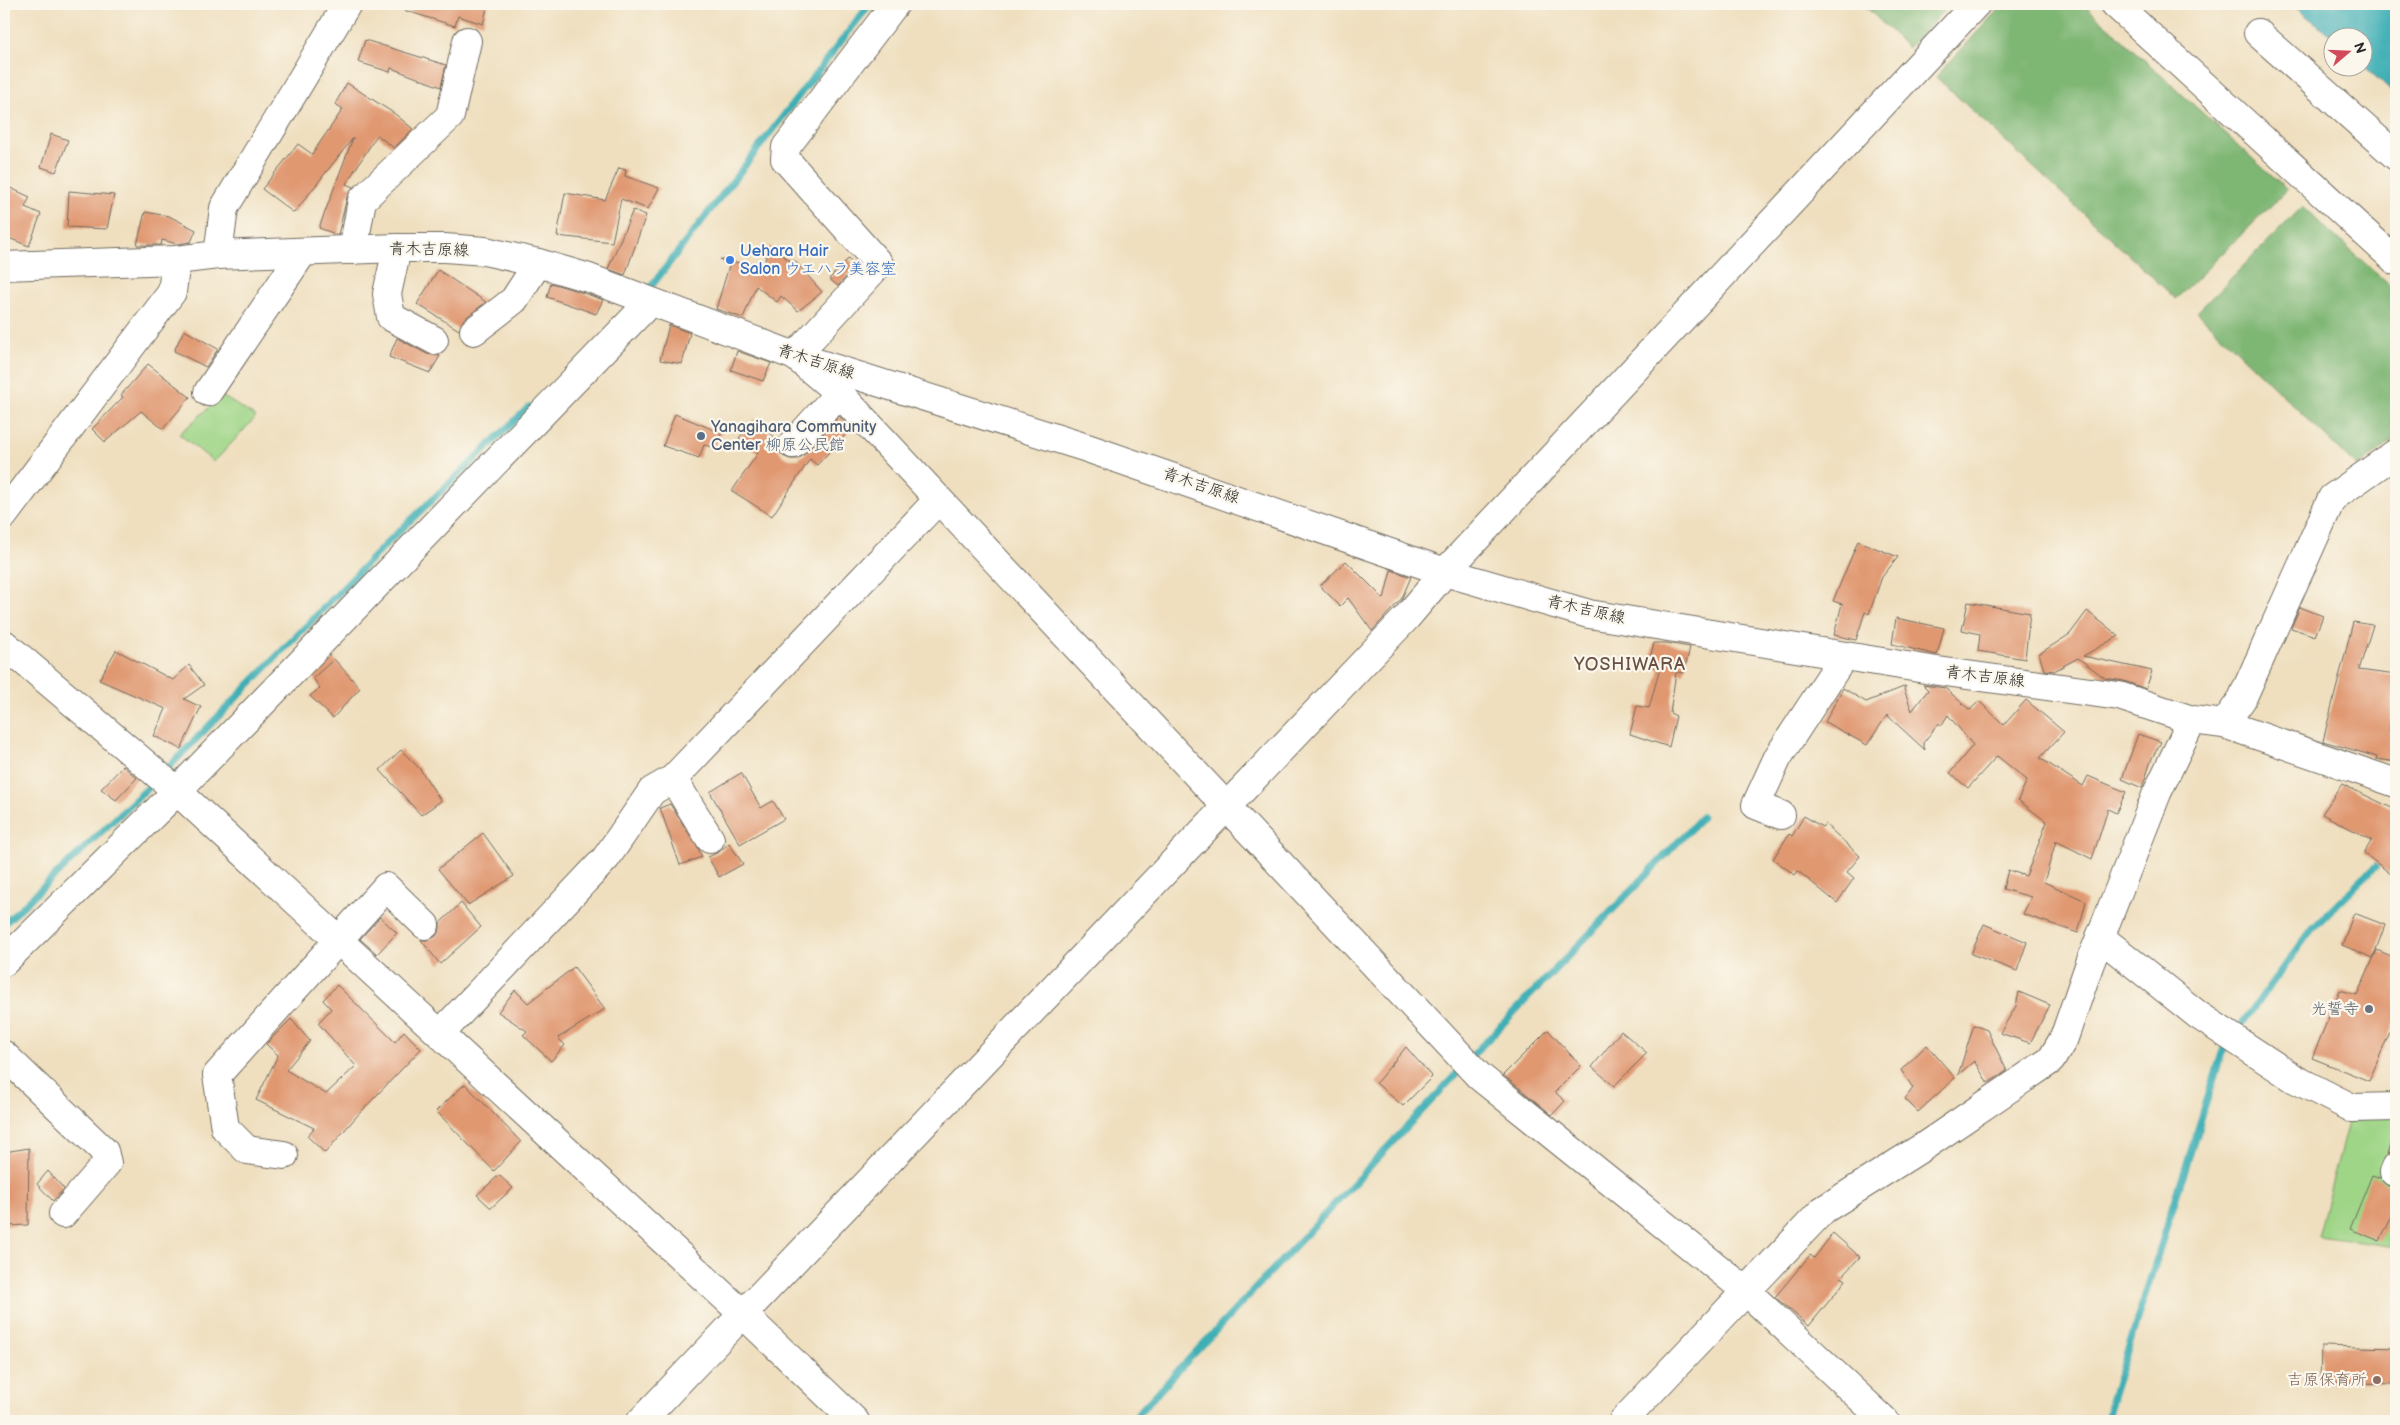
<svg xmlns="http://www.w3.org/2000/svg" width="2400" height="1425" viewBox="0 0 2400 1425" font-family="'Balsamiq Sans','Klee One',sans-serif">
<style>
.green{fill:#9ed586;stroke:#648058}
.forest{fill:#7eb673;stroke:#54704f}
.water{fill:#3eafb5;stroke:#346d70}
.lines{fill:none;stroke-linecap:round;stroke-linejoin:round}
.stream{stroke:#3eafb5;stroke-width:7}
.building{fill:#e09871}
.minor-casing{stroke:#706a5f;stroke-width:30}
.major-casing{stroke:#706a5f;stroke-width:30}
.minor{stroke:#fff;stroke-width:28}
.major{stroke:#fff;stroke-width:28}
.shop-dot{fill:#3f7fe0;stroke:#fbf7ec;stroke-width:2}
.service-dot{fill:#5c6f8a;stroke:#fbf7ec;stroke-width:2}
.worship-dot{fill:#6b7280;stroke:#fbf7ec;stroke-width:2}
.education-dot{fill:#8d6e63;stroke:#fbf7ec;stroke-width:2}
.labels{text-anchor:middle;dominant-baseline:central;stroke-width:4.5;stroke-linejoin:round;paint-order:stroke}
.street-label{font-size:16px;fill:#2b2b2b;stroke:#fbf7ec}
.shop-label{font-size:16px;fill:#366cbe;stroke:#fbf7ec;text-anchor:start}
.service-label{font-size:16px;fill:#4e5e75;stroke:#fbf7ec;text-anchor:start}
.worship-label{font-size:16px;fill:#5b616d;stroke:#fbf7ec;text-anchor:end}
.education-label{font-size:16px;fill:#785e54;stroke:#fbf7ec;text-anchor:end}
.neighbourhood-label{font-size:18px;letter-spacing:1px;fill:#6a5144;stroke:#fbf7ec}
</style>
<rect width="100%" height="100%" fill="#fbf7ec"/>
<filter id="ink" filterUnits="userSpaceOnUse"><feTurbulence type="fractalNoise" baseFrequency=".02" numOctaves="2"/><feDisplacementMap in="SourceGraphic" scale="10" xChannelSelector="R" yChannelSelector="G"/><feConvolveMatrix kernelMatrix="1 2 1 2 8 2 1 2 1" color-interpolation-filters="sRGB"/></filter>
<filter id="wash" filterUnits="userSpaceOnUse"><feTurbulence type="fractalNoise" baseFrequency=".0096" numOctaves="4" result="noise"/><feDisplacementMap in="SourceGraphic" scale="20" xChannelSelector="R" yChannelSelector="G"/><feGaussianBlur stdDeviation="1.12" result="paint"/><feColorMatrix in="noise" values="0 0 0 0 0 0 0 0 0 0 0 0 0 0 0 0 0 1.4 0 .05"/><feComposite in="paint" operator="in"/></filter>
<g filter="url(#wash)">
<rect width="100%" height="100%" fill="#efdfbf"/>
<g class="green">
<polygon points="222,396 256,417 214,462 179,434"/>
<polygon points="2396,1113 2396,1247 2318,1236 2348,1122 2352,1114"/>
</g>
<g class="forest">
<polygon points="1863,4 1950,4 1908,48"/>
<polygon points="2003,4 2083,4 2287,190 2176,299 1936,77"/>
<polygon points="2302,207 2396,291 2396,438 2357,467 2197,312"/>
</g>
<polygon class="water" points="2291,4 2396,4 2396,96 2363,65 2362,38 2333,37"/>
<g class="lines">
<g class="stream">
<polyline points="646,293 870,4"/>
<polyline points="164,772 388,542 529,407"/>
<polyline points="4,924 156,780"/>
<polyline points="2235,1033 2313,928 2383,859"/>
<polyline points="1469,1059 1702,817"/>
<polyline points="1131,1421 1462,1068"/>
<polyline points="2105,1421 2222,1053 2229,1042"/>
</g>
</g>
<g id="blocks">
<g class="building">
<polygon points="398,4 488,4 483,24 458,16 455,26 397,8"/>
<polygon points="365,40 446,65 441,87 391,68 390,72 358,62"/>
<polygon points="347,83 395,114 413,129 394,148 377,135 346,184 353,187 347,197 338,235 319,228 353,138 294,213 262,189 298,144 312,154 343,109 335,104"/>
<polygon points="51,134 68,140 56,172 41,167"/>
<polygon points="619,168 626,170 625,176 659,188 648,209 621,199 612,242 557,236 565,193 605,200"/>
<polygon points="4,185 30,197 25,207 41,214 29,246 6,237 9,227 4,225"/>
<polygon points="69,191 114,195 107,229 67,227"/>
<polygon points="633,210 646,215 625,275 608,269"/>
<polygon points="145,212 169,216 196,230 191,242 177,244 162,240 161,245 137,245"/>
<polygon points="769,246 792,262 794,260 822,292 798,311 781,296 777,302 756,286 743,318 716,309 729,266 720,259 763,268"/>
<polygon points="848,259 856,266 838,286 829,279"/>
<polygon points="438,270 486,302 464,319 459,330 417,304"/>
<polygon points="551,283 584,293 603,300 596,314 547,297"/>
<polygon points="669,325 690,333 682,364 660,360"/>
<polygon points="184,330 218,349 206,367 174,351"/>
<polygon points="397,338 427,354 440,356 430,373 389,357"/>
<polygon points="737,351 771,363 763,381 731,370"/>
<polygon points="148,364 190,397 163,429 141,411 105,442 92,429 123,397 121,395"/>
<polygon points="675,414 722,433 713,447 704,445 699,458 663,446"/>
<polygon points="839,416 851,429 817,465 810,459 772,516 732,491 758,453 739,438 754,419 778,440 778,449 783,456 790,459 798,459 805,454"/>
<polygon points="1858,541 1898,557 1882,577 1869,614 1865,612 1856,640 1834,635 1842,604 1833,601"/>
<polygon points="1346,561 1384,599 1391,570 1411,577 1402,598 1372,631 1348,598 1340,606 1320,586"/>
<polygon points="1968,602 2030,613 2025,659 1978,651 1980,634 1962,630"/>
<polygon points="2300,607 2323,616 2315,636 2291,628"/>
<polygon points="2087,611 2119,636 2083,656 2152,671 2146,689 2124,681 2105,678 2078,658 2054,671 2044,670 2039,654 2070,634"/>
<polygon points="1896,618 1944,628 1937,655 1892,644"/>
<polygon points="2353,622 2373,625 2359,670 2396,675 2389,731 2396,732 2396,762 2376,759 2377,757 2323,741"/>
<polygon points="1654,643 1666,643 1690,647 1684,673 1676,672 1670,713 1676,716 1669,747 1630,734 1637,706 1649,708 1660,668 1648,666"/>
<polygon points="116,650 173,680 189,665 204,685 184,699 201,707 181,749 154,736 166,709 99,680"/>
<polygon points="334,659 360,688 333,718 310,696 320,688 313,678"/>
<polygon points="1923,685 1945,688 1970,710 1979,701 2004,725 2026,700 2064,732 2040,758 2083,786 2088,776 2126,792 2116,813 2108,809 2092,859 2056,841 2044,882 2086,901 2078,933 2023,914 2031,897 2003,889 2008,870 2026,876 2047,822 2018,800 2027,780 1997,756 1968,788 1950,773 1973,745 1948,715 1941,726 1939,723 1923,743 1925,750 1887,715 1867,745 1825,722 1843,688 1866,702 1906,686 1904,689 1912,711 1928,690"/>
<polygon points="2138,734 2161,742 2152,758 2142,788 2122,779"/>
<polygon points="401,750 420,769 441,801 421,815 380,770"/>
<polygon points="123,766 137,778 116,800 101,789"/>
<polygon points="741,773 761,808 773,801 784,819 740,844 710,792"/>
<polygon points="2342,784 2396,810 2396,878 2364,853 2372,840 2322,814"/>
<polygon points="670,804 698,848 702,857 680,865 660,808"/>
<polygon points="1804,816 1822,827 1825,824 1860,856 1847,872 1854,878 1837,903 1798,871 1795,875 1773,859 1789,834 1792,836"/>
<polygon points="483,833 514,876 468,905 438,869"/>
<polygon points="729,843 743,864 719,877 708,857 719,852"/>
<polygon points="461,903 481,927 440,964 421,940 429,940 436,936 440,929 440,923"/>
<polygon points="2354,913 2385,925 2373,958 2342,945"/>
<polygon points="380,917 397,933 377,954 360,939"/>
<polygon points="1984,924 2027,942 2017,971 1971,954"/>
<polygon points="2377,950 2396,958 2396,1018 2369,1081 2312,1058 2340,990 2357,995"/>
<polygon points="574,967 605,1009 558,1038 565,1045 551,1061 523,1035 527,1031 498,1012 515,990 528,1003"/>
<polygon points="337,985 395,1042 404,1031 421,1049 357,1116 325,1153 307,1136 314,1128 256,1100 278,1055 266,1044 291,1019 310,1041 286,1070 326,1094 356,1066 318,1023 331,1009 323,1000"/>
<polygon points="2019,992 2050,1005 2030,1043 2000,1033 2016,1006"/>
<polygon points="1974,1025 1987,1030 2007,1071 1988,1083 1974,1061 1958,1075"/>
<polygon points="1548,1030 1581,1066 1555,1092 1565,1101 1552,1115 1503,1075"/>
<polygon points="1621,1031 1647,1053 1614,1086 1592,1067"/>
<polygon points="1927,1045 1955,1078 1918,1112 1905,1099 1913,1088 1901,1070"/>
<polygon points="1406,1047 1432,1077 1403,1106 1376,1083"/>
<polygon points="465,1084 521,1142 494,1171 436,1111"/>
<polygon points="2391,1142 2396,1143 2396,1152 2387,1154"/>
<polygon points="29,1148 28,1225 4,1226 4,1152"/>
<polygon points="48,1171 64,1189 53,1201 37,1184"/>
<polygon points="499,1175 513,1188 491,1208 477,1195"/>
<polygon points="2372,1175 2380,1178 2388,1186 2396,1187 2396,1208 2380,1241 2350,1229"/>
<polygon points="1833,1233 1860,1257 1841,1277 1846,1280 1809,1326 1775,1297 1810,1255 1814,1258"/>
<polygon points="2321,1346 2396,1348 2396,1384 2320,1382"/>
</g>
</g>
</g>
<g filter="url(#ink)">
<use href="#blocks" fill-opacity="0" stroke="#706a5f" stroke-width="1"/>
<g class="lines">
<defs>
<g id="minor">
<polyline points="895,4 786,147 785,159 879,264 795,356 839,393 1479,1076 1745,1290 1885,1421"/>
<polyline points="2115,4 2396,261"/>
<polyline points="2258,33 2396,156"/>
<polyline points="397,248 387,294 391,317 434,340"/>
<polyline points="353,250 362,200 450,116 467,41"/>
<polyline points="218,255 224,208 347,4"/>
<polyline points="474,331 514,300 538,263"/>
<polyline points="208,392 303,252"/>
<polyline points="793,444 839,393"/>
<polyline points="4,515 172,292 176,260"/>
<polyline points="4,644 177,791 742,1313 855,1421"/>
<polyline points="2224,724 2242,699 2332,498 2396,453"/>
<polyline points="673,779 710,839"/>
<polyline points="1781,815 1756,805 1778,757 1844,656"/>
<polyline points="2100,937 2198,1015 2295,1079 2352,1108 2396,1107"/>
<polyline points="4,962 177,791 649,303"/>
<polyline points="440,1034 606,858 652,791 673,779 938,500"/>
<polyline points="4,1055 104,1151 107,1163 63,1214"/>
<polyline points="284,1155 247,1150 225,1128 217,1075 386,887 425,925"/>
<polyline points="2394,1172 2396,1167"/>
<polyline points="641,1421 1407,617 1445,572 1976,4"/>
<polyline points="1623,1421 1823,1210 1926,1145 2051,1060 2064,1038 2090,963 2157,793 2192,720"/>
</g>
<polyline id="major" points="4,266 176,260 218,255 397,248 445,248 485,251 538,263 589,278 795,356 1087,448 1445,572 1589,614 1931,670 2119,696 2192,720 2224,724 2396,783"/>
</defs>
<use href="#minor" class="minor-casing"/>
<use href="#major" class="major-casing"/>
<use href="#minor" class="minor"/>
<use href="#major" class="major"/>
</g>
</g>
<circle class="shop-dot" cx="730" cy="260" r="5"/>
<circle class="service-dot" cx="701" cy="436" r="5"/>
<circle class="worship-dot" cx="2369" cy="1009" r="5"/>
<circle class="education-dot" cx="2377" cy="1380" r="5"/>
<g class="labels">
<g class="street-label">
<text transform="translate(429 250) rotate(1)">青木吉原線</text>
<text transform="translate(816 362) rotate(18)">青木吉原線</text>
<text transform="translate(1201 486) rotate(19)">青木吉原線</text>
<text transform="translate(1586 610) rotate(13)">青木吉原線</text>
<text transform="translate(1985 677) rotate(7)">青木吉原線</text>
</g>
<g class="shop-label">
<text x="740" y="251">Uehara Hair<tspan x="740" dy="18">Salon ウエハラ美容室</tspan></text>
</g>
<g class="service-label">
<text x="711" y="427">Yanagihara Community<tspan x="711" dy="18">Center 柳原公民館</tspan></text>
</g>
<g class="worship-label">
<text x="2359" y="1009">光誓寺</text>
</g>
<g class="education-label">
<text x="2367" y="1380">吉原保育所</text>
</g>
<g class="neighbourhood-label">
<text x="1630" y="664">YOSHIWARA</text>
</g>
</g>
<rect width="2400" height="1425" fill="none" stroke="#fbf7ec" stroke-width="20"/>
<g transform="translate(2348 52) rotate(71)"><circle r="24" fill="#fbf7ec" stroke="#a8a59f"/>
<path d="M0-4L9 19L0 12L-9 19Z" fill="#d1495b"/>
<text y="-8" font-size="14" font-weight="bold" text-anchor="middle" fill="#2b2b2b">N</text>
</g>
</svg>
